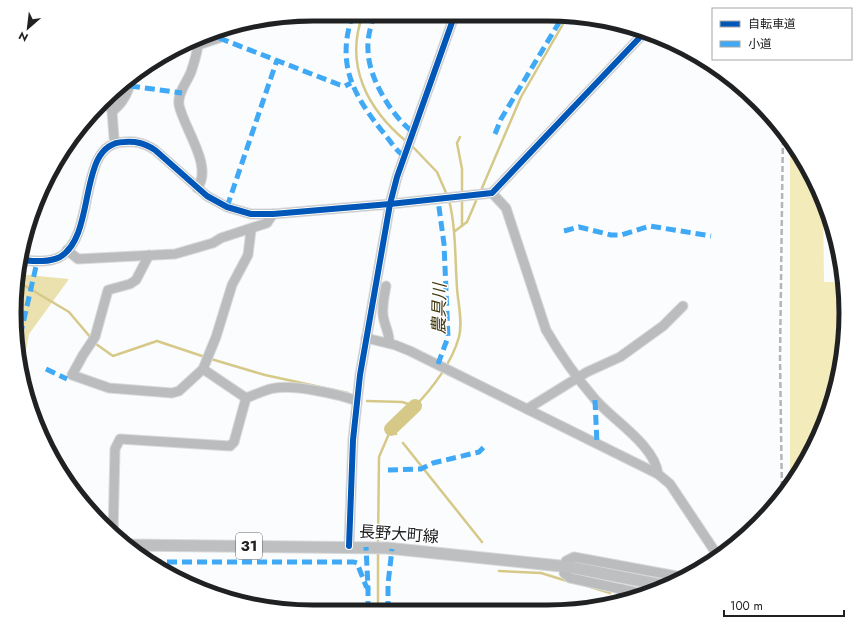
<svg xmlns="http://www.w3.org/2000/svg" width="860" height="626" viewBox="0 0 860 626" font-family="Jost,'Noto Sans JP',sans-serif">
<style>
.green{fill:#f4ebbb}
.forest{fill:#ebe1af}
.lines{fill:none;stroke-linecap:round;stroke-linejoin:round}
.stream{stroke:#d6c988;stroke-width:2.5}
.river{stroke:#d6c988;stroke-width:14}
.minor-casing{stroke:#d8d9da;stroke-width:11}
.major-casing{stroke:#d8d9da;stroke-width:13}
.minor{stroke:#bbbcbd;stroke-width:9}
.major{stroke:#bebfc0;stroke-width:11}
.rail{stroke:#b4b5b7;stroke-width:2.5;stroke-dasharray:6 3;stroke-linecap:butt}
.quiet{stroke:#3fa9f5;stroke-width:5;stroke-dasharray:10 5;stroke-linecap:butt}
.cycleway-casing{stroke:#fff;stroke-width:8}
.cycleway{stroke:#0057b8;stroke-width:6}
.labels{text-anchor:middle;dominant-baseline:central;stroke-width:3;stroke-linejoin:round;paint-order:stroke}
.shield{fill:#fff;stroke:#636465;stroke-width:1}
.shield-label{font-size:15px;font-weight:bold;fill:#202123}
.street-label{font-size:16px;fill:#202123;stroke:#fff}
.water-label{font-size:17px;font-style:italic;fill:#3f370f;stroke:#fff}
.rim{fill:none;stroke:#202123;stroke-width:5}
</style>
<rect width="100%" height="100%" fill="#fafcfe"/>
<path class="green" d="M790,140L815,181L823,200L824,282H843C846,295 845,308 844,322C843,381 825,436 790,485Z"/>
<polygon class="forest" points="17,274 69,279 29,334 22,371 17,352"/>
<g class="lines">
<g class="stream">
<path d="M363,14C344,65 367,109 407,142"/>
<polyline points="460,137 457,143 462,169 462,194"/>
<polyline points="411,145 437,172 447,195"/>
<polyline points="482,188 521,97 567,17"/>
<polyline points="462,199 462,226"/>
<polyline points="455,231 467,222 476,201"/>
<polyline points="17,281 69,312 91,338"/>
<polyline points="96,344 113,356 157,341 205,357"/>
<polyline points="211,359 265,375 348,393"/>
<path d="M367,401L402,402L415,406C433,388 452,362 459,337C463,322 458,303 457,288C455,259 456,228 449,200"/>
<polyline points="403,443 482,542"/>
<polyline points="378,544 379,457 391,429 396,434"/>
<polyline points="378,551 378,611"/>
<polyline points="499,571 541,573 567,581"/>
<polyline points="584,585 610,593"/>
</g>
<polyline class="river" points="391,429 415,406"/>
<defs>
<g id="minor">
<polyline points="107,99 112,111 114,138 116,142"/>
<path d="M112,111C122,105 130,90 131,78"/>
<path d="M197,188C214,167 184,129 179,105C177,94 187,82 191,72C194,63 197,54 198,45L219,38L220,31"/>
<path d="M492,193L506,208L546,330C560,354 576,377 594,398C611,419 655,445 658,474"/>
<polyline points="67,250 78,259 175,254 213,243 221,238 267,223 273,214"/>
<polyline points="149,255 136,280 130,284 108,290 95,337 83,355 72,375 109,388 172,393 179,391 203,369 216,337 232,285 248,255 251,230"/>
<path d="M21,260C33,261 48,263 60,257C98,234 76,143 124,142C136,141 144,143 155,150L207,196L227,207L251,214H273L390,204L492,193L644,33"/>
<path d="M386,286C384,296 382,306 383,315C384,325 390,333 389,343"/>
<polyline points="366,338 395,345 410,351 658,474 670,484 718,556"/>
<path d="M246,398C255,395 266,389 275,388C295,385 339,394 357,401"/>
<polyline points="527,409 587,372 620,357 663,326 683,306"/>
<polyline points="113,535 115,449 120,439 230,446 234,442 246,398 203,369"/>
<polyline points="349,546 353,440 360,375 390,204 397,177 455,14"/>
<polyline points="622,589 622,600"/>
<polyline points="644,594 570,578 564,573 566,561 574,557 682,577"/>
</g>
<polyline id="major" points="127,545 387,548 570,567 667,586"/>
</defs>
<use href="#minor" class="minor-casing"/>
<use href="#major" class="major-casing"/>
<use href="#minor" class="minor"/>
<use href="#major" class="major"/>
<polyline class="rail" points="782,496 780,358 783,130"/>
<g class="quiet">
<path d="M353,14C336,63 352,93 382,131C390,140 394,149 404,156"/>
<path d="M374,14C371,26 367,38 368,50C368,77 392,117 413,132"/>
<polyline points="219,38 340,85 345,86 351,83"/>
<polyline points="130,86 182,93"/>
<polyline points="495,134 501,119 563,16"/>
<polyline points="227,207 277,60"/>
<polyline points="564,231 579,227 611,235 621,235 650,226 711,236"/>
<polyline points="17,350 37,262"/>
<polyline points="438,364 448,337 444,244 438,200"/>
<polyline points="46,369 67,379"/>
<polyline points="595,400 597,444"/>
<polyline points="388,470 421,469 433,463 479,452 484,447"/>
<polyline points="104,525 113,525"/>
<polyline points="152,562 354,562 357,563 366,586 368,588 366,547"/>
<polyline points="368,611 368,588"/>
<polyline points="388,611 388,584 392,549"/>
</g>
<defs>
<g id="cycleway">
<path d="M21,260C33,261 48,263 60,257C98,234 76,143 124,142C136,141 144,143 155,150L207,196L227,207L251,214H273L390,204L492,193L644,33"/>
<polyline points="349,546 353,440 360,375 390,204 397,177 455,14"/>
</g>
</defs>
<use href="#cycleway" class="cycleway-casing"/>
<use href="#cycleway" class="cycleway"/>
</g>
<g class="labels">
<rect class="shield" x="236" y="533" width="26" height="26" rx="3"/>
<g class="shield-label">
<text x="249" y="546">31</text>
</g>
<g class="street-label">
<text transform="translate(399 534) rotate(4)">長野大町線</text>
</g>
<g class="water-label">
<text transform="translate(439 309) rotate(-89)">農具川</text>
</g>
</g>
<path d="M0 0H860V626H0ZM313 21H547A292 292 0 0 1 839 313V313A292 292 0 0 1 547 605H313A292 292 0 0 1 21 313V313A292 292 0 0 1 313 21Z" fill="#fff" fill-rule="evenodd"/>
<path class="rim" d="M313 21H547A292 292 0 0 1 839 313V313A292 292 0 0 1 547 605H313A292 292 0 0 1 21 313V313A292 292 0 0 1 313 21Z"/>
<rect x="712" y="8" width="140" height="52" fill="#ffffff" stroke="#a6a6a7"/>
<rect x="720" y="21" width="20" height="6" fill="#0057b8" stroke="#a6a6a7"/>
<text x="748" y="28" font-size="12" fill="#202123">自転車道</text>
<rect x="720" y="41" width="20" height="6" fill="#3fa9f5" stroke="#a6a6a7"/>
<text x="748" y="48" font-size="12" fill="#202123">小道</text>
<g transform="translate(28 28) rotate(208)" stroke="#ffffff" stroke-width="3" paint-order="stroke">
<path d="M0-3L7 15L0 10L-7 15Z" fill="#202123"/>
<text y="-6" font-size="11" font-weight="bold" text-anchor="middle" fill="#202123">N</text>
</g>
<path d="M724 610v6h120v-6" fill="none" stroke="#202123" stroke-width="2"/>
<text x="730" y="610" font-size="12" fill="#202123" stroke="#ffffff" stroke-width="3" paint-order="stroke">100 m</text>
</svg>
